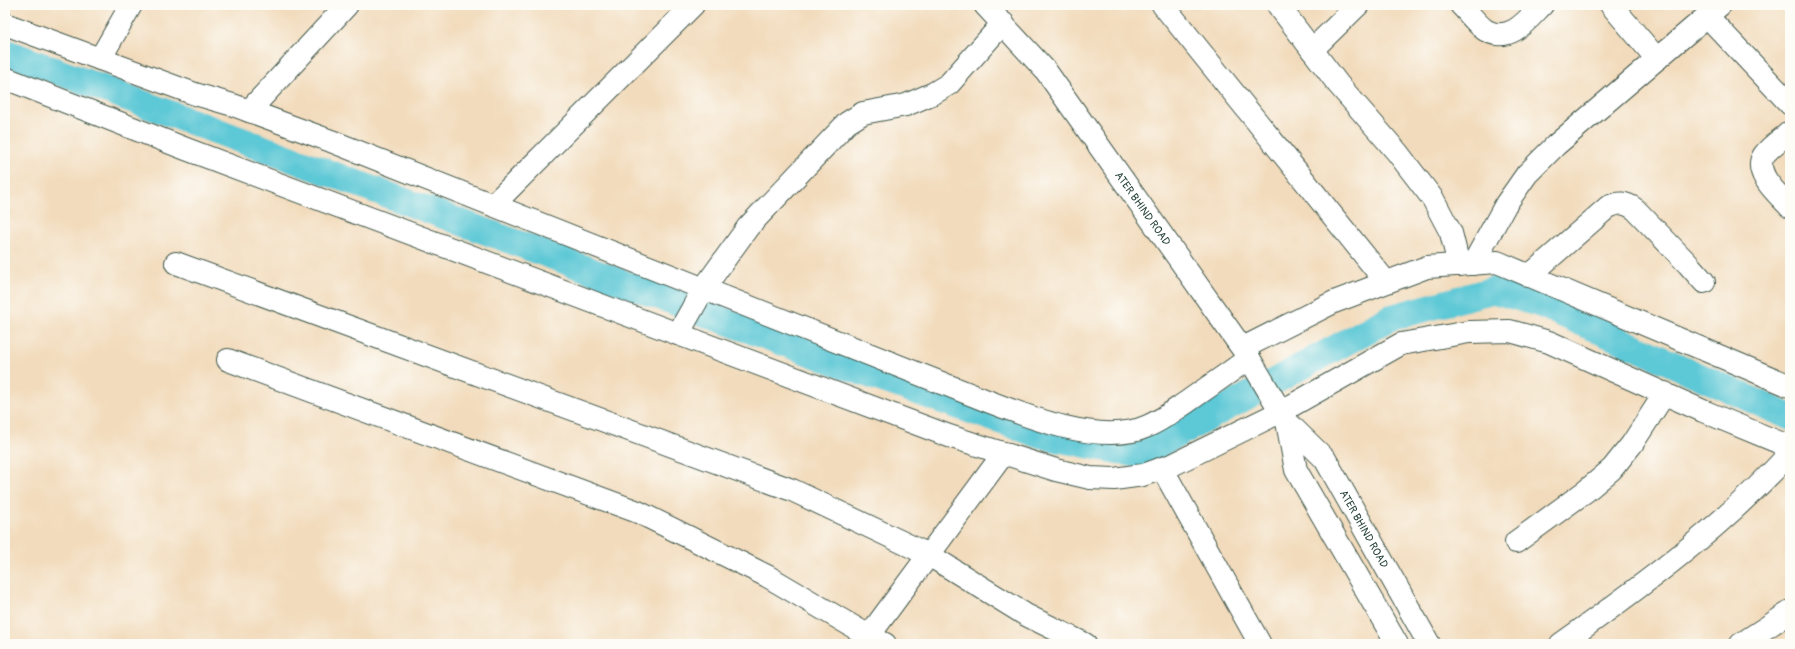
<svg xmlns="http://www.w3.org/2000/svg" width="1795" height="649" viewBox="0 0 1795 649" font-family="Pangolin,sans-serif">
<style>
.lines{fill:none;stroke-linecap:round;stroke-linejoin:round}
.canal{stroke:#5dc8d6;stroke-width:27}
.street-casing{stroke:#3f5548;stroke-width:24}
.highway-casing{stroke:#3f5548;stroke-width:24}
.street{stroke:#fff;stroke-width:22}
.highway{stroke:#fff;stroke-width:22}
.labels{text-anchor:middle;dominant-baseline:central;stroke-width:4;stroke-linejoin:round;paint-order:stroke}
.street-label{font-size:11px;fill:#1f3d34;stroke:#fdfcf7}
</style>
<rect width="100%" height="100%" fill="#fdfcf7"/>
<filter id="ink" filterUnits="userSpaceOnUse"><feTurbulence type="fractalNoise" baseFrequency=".025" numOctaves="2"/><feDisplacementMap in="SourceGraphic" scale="8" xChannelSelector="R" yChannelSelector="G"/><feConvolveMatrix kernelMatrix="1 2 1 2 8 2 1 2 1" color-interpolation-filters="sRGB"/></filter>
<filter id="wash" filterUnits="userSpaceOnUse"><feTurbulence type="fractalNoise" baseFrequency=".012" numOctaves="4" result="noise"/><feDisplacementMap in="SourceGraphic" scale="16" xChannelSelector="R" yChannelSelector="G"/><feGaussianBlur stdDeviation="0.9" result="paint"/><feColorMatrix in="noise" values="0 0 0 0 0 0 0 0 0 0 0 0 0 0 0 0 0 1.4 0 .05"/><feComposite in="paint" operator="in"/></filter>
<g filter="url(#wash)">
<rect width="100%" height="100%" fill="#f2dbbc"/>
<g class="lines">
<polyline class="canal" points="5,52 862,372 1043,436 1140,455 1390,318 1493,290 1540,304 1790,417"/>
</g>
</g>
<g filter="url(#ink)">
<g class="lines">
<defs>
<g id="street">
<polyline points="1163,5 1386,282"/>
<polyline points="1278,5 1338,84 1397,152 1433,199 1451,233 1459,265"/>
<path d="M1461,5C1468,12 1479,27 1487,31C1511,43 1528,19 1542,5"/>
<polyline points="1611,5 1657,59"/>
<polyline points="1707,16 1790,104"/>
<path d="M5,24L195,94L233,105L331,141L944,384C998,404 1093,451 1148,426C1162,420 1175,410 1187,402C1208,387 1229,373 1249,358"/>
<polyline points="1312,50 1358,5"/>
<polyline points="100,59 131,5"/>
<polyline points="5,78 186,149 949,436 1056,470 1090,478 1114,479 1143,475 1174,464 1282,411 1401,344 1469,332 1510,331 1549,342 1703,411 1790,447"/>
<polyline points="249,111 347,5"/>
<path d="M1790,132C1782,139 1770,146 1764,155C1752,173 1779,195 1790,207"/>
<polyline points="493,205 693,5"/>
<polyline points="176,263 792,490 929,555 1026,615 1085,644"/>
<polyline points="1473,264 1506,204 1527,174 1556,145 1720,5"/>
<path d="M1529,276L1608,207C1619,202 1625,202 1635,209L1688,264L1704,282"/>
<polyline points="678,334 704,288 748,227 847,123 863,113 906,105 934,93 949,84 1003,23"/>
<polyline points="1243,348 1334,302 1427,267 1497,262 1790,386"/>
<polyline points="228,360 638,512 767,576 869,636 885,644"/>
<polyline points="1162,468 1260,644"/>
<polyline points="1516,542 1586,491 1612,469 1632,444 1665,393"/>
<polyline points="863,644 1004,453"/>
<path d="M1561,644C1642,586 1723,527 1790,453"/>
<polyline points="1741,644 1790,612"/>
</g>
<g id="highway">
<path id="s1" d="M985,5L1046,71L1249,358L1287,422L1325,459L1429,644"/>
<polyline points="1287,422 1296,470 1397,644"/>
</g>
</defs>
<use href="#street" class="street-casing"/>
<use href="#highway" class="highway-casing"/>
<use href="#street" class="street"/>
<use href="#highway" class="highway"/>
</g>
</g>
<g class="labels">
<g class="street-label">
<text stroke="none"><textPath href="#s1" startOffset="258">ATER BHIND ROAD</textPath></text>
<text stroke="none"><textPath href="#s1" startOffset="649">ATER BHIND ROAD</textPath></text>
</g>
</g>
<rect width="1795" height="649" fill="none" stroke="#fdfcf7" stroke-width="20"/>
</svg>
